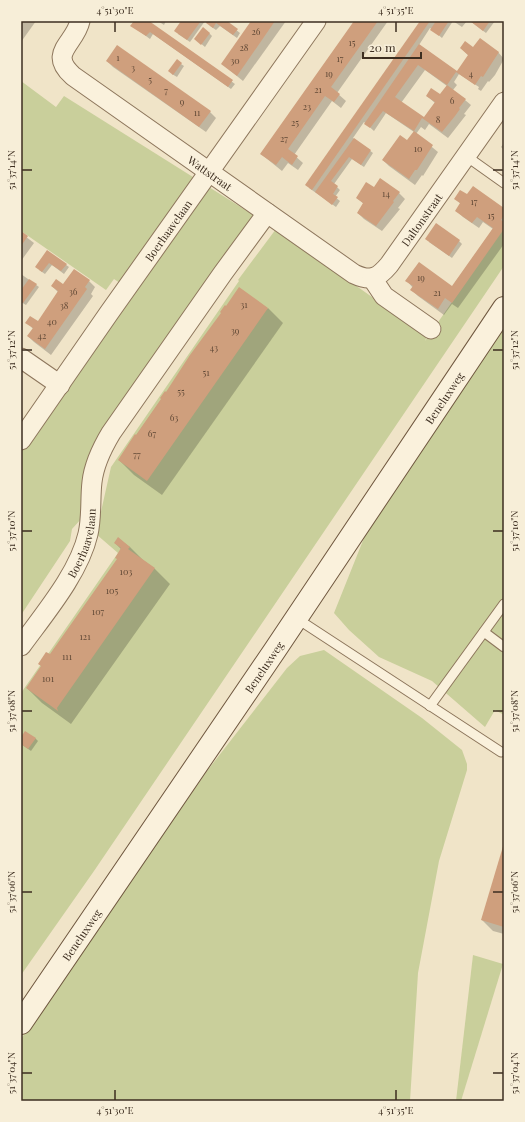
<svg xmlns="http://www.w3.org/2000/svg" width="525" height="1122" viewBox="0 0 525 1122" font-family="'Playfair Display',serif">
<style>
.green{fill:#c9cf9b}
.shadow{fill:#0003;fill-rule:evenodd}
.building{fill:#cf9f7d}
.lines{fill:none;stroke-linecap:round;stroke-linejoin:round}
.service-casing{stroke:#8d765c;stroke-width:11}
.minor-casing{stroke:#8d765c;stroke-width:21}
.secondary-casing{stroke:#6f573f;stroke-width:24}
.service{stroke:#faf1dc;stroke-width:9}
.minor{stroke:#faf1dc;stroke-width:19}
.secondary{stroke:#faf1dc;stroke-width:22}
.ticks{fill:none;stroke:#3d2e20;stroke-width:1.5}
.labels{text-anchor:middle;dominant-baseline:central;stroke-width:3;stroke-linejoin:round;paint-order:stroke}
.number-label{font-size:9px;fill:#624a37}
.street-label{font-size:11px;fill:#3d2e20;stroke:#f7eed8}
.neatline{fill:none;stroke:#3d2e20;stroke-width:1.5}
.ticks-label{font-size:10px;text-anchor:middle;fill:#3d2e20}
</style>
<rect width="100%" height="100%" fill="#f0e4c8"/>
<g class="green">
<polygon points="21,81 56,107 64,96 255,216 89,454 81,519 72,529 70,541 21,615 21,440 123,285 114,279 106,290 21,231"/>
<polygon points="504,227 504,266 94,871 21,975 21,693 118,553 96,534 111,467 239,281 238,280 276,229 427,336 425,341"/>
<polygon points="504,325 504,715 495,710 485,727 432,681 379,657 349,630 334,613 370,523"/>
<polygon points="324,650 422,718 462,750 467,764 467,770 439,861 418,973 410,1101 21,1101 21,1039 207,771 287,668 300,656"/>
<polygon points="473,955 503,964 461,1101 456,1101"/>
</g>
<g class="shadow">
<polygon points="21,21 36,21 21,42"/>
<polygon points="135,21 147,21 235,84 231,89 153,34 150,39 135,28"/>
<polygon points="158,21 166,21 164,25"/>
<polygon points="182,21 205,21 190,42 178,34"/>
<polygon points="208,21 225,21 240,33 237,38 220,26 216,30 210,26"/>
<polygon points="253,21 286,21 243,81 222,64"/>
<polygon points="355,21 388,21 337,93 346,101 341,108 332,101 294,155 303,163 298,170 288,163 282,171 261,154"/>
<path d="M421,21H467L462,27L453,21L442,38L430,28L419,45L457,72L469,56L461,48L474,49L498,52L504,59L495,75L489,82L488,81L481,91L478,89L479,87L459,74L454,82L457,85L453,90L471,105L464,114L466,115L448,138L429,124L425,130L421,127L416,134L438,152L423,176L422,175L415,185L389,166L383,160L408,142L414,132L386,113L374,131L364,122L353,138L373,153L364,167L352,159L334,184L340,190L335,197L340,201L336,207L309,188ZM425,70L447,86L440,96H427L435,103L424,118L401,103Z"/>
<polygon points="470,21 495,21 486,33"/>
<polygon points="209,33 212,36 205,47 199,42"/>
<polygon points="107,61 210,112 216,118 206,132 113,67"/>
<polygon points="181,64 184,66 177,77 172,74"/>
<polygon points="504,143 504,150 501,147"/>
<polygon points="374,189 399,193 405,199 398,208 400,209 382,231 364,219 358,213 364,204 357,198"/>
<polygon points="455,199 504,209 504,244 458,308 452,304 444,315 418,296 412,290 413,288 407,281 452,287 493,229 483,222 479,228 463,217 457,211 461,204"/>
<polygon points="21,233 34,243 21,261"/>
<polygon points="459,241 462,244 452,258 429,242"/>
<polygon points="47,251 69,267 64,274 52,265 45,274 39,270"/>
<polygon points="21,274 39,287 26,305 21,302"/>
<polygon points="89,281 95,287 91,294 93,296 51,355 34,342 28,336 33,329 27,322 38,323 59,293 52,286 64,286"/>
<polygon points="268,308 283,323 162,495 134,475 119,460 166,393"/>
<polygon points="118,539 130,547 144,561 155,569 170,584 71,724 42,703 27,688 118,559 122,550 115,543"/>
<polygon points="21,738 35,738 38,741 31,751 21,744"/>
<polygon points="504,846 504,934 493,931 482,920"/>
</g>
<g class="building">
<polygon points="134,21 149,21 233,80 228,87 150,32 146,36 130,26"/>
<polygon points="181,21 201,21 187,40 174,31"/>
<polygon points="207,21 227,21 238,29 233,35 216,23 213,28 206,23"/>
<polygon points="251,21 275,21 237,76 221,64"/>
<polygon points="354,21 378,21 331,87 340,94 334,102 325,96 288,149 298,156 292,165 282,157 276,165 260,154"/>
<polygon points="420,21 430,21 312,190 305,185"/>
<polygon points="436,21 449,21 439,36 430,30"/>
<polygon points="470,21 490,21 483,31"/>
<polygon points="203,27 210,33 201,45 194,39"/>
<polygon points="480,38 499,52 488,69 483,77 481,76 475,85 456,72 447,85 418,65 395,97 424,117 435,102 426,96 431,88 440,94 447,85 466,99 459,108 460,109 455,116 442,132 422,118 414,131 433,145 417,170 415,170 409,179 382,160 400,135 407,140 414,131 383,111 370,128 364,124 419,44 457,71 468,55 460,48 465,41 473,47"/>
<polygon points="117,45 211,111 199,127 106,61"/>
<polygon points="177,59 182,63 173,75 168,71"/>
<polygon points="354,138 371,150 361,165 349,157 331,181 338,186 333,194 338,197 332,205 315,192"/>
<polygon points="380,178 400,192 393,201 394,202 376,226 357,213 363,203 356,198 366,182 374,187"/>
<polygon points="473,186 504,208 504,215 501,220 504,222 504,229 452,303 445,298 438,309 410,290 413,286 405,281 419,262 452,286 493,228 477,217 472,223 455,211 460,203 454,199 460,190 467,194"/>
<polygon points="436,223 460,240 449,256 425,239"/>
<polygon points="21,231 28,236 21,246"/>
<polygon points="47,250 67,264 61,271 49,263 42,272 35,267"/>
<polygon points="74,269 90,280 85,287 87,289 45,349 27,336 33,328 25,323 30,316 38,321 58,291 51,286 56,279 63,284"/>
<polygon points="29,279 37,284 23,303 21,302 21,290"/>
<polygon points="239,287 268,308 147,481 118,460 135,434 136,435 161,399 160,398 165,391 166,392 190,355 221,313 220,312 225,305 226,306"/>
<polygon points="118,537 130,547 128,549 155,568 57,708 58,711 26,688 41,666 38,664 46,652 50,654 117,559 115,558 121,548 114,543"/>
<polygon points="25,731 36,738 28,749 21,744 21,737"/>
<polygon points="504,843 504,927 481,920"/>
</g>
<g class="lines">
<defs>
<g id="service">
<polyline points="466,156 504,183"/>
<polyline points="296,618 501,752"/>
<polyline points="484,632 504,647"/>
<polyline points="430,706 504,604"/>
</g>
<g id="minor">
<path id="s1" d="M80,21C75,44 47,53 73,76L354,274C371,282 378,278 389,265L504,102"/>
<polyline points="372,278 384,296 431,329"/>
<polyline points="21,358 60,385"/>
<path id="s2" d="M21,440L109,313L316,21"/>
<path id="s3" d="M21,646C45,613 79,573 88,534C92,517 90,498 92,482C94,464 102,448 111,433L223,273L267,213"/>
</g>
<g id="secondary">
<path id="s4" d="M21,1023L275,650L504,308"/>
</g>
</defs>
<use href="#service" class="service-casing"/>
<use href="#minor" class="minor-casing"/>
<use href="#secondary" class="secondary-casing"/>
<use href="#service" class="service"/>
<use href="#minor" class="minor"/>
<use href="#secondary" class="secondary"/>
</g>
<path class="ticks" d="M115,22V32M396,22V32M22,170H32M493,170H503M22,350H32M493,350H503M22,531H32M493,531H503M22,711H32M493,711H503M22,892H32M493,892H503M22,1073H32M493,1073H503M115,1090V1100M396,1090V1100"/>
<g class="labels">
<g class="number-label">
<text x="256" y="31">26</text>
<text x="352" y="42">15</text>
<text x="244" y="47">28</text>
<text x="118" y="57">1</text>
<text x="340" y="58">17</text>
<text x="235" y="60">30</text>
<text x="133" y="67">3</text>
<text x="329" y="73">19</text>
<text x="471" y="73">4</text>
<text x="150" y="79">5</text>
<text x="318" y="89">21</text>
<text x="166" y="90">7</text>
<text x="452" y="100">6</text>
<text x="182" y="101">9</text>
<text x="307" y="106">23</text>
<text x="197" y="112">11</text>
<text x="438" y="119">8</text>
<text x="295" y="122">25</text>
<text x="284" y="138">27</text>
<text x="418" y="148">10</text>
<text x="386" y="193">14</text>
<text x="474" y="201">17</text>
<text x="491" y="215">15</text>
<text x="421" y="277">19</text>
<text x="73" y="291">36</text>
<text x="437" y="292">21</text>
<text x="244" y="304">31</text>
<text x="64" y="305">38</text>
<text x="52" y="321">40</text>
<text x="235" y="330">39</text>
<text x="42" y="335">42</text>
<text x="214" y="347">43</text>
<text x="206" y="372">51</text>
<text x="181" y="391">55</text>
<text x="174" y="417">63</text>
<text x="152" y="433">67</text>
<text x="137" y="454">77</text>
<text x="126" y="571">103</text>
<text x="112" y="590">105</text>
<text x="98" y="611">107</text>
<text x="85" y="636">121</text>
<text x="67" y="656">111</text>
<text x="48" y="678">101</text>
</g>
<g class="street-label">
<text stroke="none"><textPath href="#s1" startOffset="231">Wattstraat</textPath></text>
<text stroke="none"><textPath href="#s1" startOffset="503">Daltonstraat</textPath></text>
<text stroke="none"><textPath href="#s2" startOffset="256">Boerhaavelaan</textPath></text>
<text stroke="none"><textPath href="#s4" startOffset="755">Beneluxweg</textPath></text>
<text stroke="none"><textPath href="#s3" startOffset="121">Boerhaavelaan</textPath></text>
<text stroke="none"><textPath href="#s4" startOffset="431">Beneluxweg</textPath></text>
<text stroke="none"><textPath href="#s4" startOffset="107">Beneluxweg</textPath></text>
</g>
</g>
<rect width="525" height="1122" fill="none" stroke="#f7eed8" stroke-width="44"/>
<path d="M363 52v6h58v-6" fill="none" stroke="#3d2e20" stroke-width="2"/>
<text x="369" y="52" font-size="12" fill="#3d2e20" stroke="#f7eed8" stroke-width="3" paint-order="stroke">20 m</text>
<rect x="22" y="22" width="481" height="1078" class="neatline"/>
<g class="ticks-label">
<text x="115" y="14">4°51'30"E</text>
<text x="396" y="14">4°51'35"E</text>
<text transform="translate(11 170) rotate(-90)" y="4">51°37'14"N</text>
<text transform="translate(514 170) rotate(-90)" y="4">51°37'14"N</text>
<text transform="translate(11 350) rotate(-90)" y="4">51°37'12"N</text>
<text transform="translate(514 350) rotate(-90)" y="4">51°37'12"N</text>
<text transform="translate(11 531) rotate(-90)" y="4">51°37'10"N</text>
<text transform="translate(514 531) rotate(-90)" y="4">51°37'10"N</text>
<text transform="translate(11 711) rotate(-90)" y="4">51°37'08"N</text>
<text transform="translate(514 711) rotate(-90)" y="4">51°37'08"N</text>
<text transform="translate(11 892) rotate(-90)" y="4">51°37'06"N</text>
<text transform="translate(514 892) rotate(-90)" y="4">51°37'06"N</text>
<text transform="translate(11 1073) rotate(-90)" y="4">51°37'04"N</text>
<text transform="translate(514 1073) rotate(-90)" y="4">51°37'04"N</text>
<text x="115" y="1114">4°51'30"E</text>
<text x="396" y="1114">4°51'35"E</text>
</g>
</svg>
